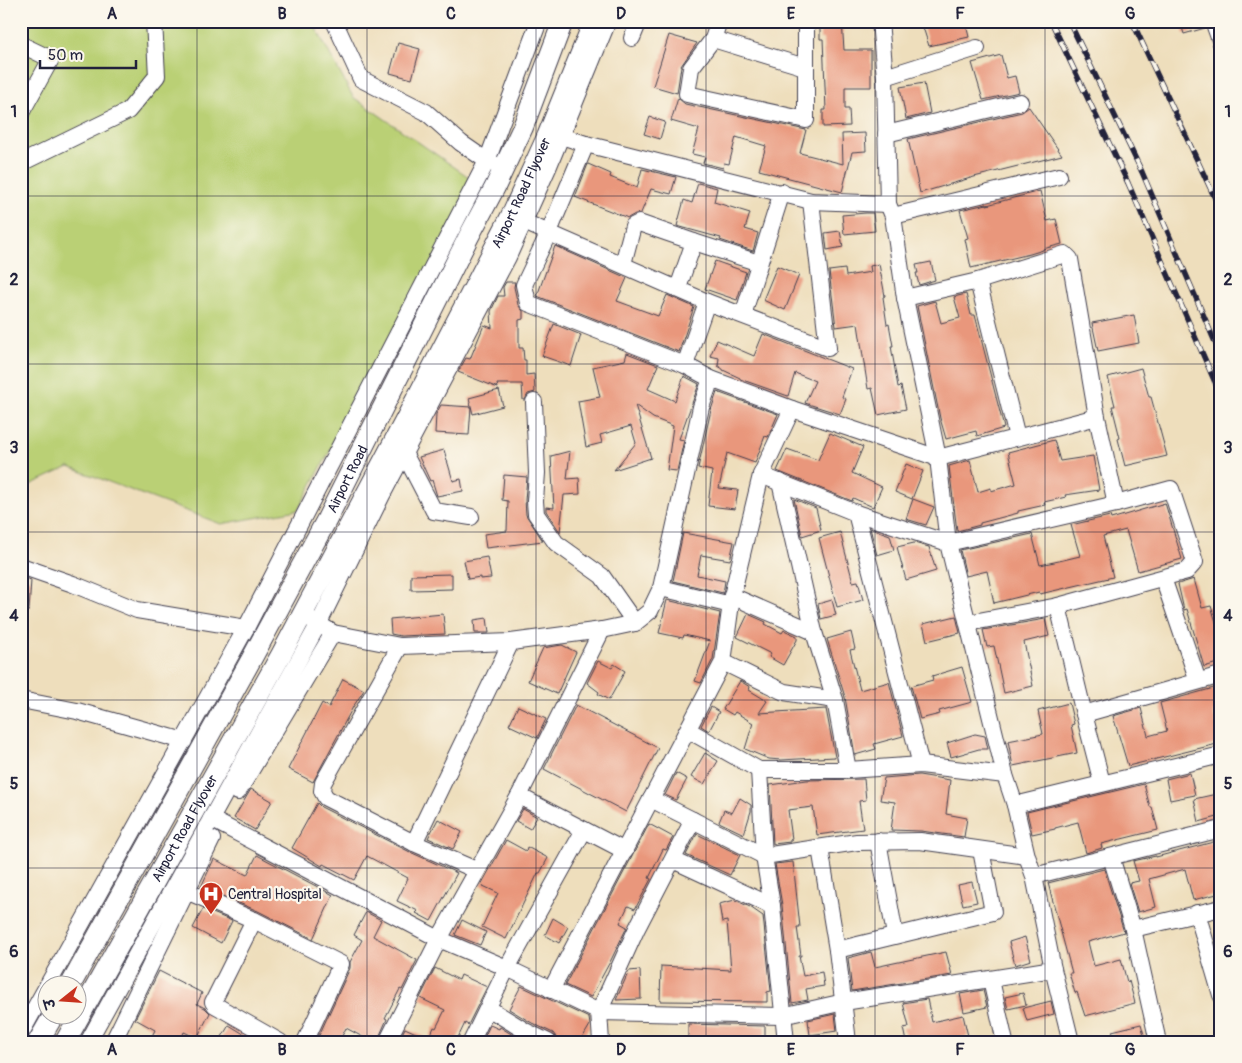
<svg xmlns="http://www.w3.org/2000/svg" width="1242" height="1063" viewBox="0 0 1242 1063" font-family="Pangolin,'Playpen Sans Deva',sans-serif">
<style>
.green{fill:#bad074;stroke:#6e7958}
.building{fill:#e9977c}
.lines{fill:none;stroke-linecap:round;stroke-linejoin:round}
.minor-casing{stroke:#413e4e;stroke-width:18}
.major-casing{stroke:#413e4e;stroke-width:22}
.minor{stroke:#fff;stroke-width:16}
.major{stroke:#fff;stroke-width:20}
.rail-casing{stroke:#22223b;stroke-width:5.5}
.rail{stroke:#fbf7ec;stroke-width:4;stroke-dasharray:11;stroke-linecap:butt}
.grid{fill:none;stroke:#22223b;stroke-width:1;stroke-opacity:0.55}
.labels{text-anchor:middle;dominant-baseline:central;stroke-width:4.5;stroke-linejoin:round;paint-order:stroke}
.street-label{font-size:14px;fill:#22223b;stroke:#fbf7ec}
.poi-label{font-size:14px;fill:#22223b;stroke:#fbf7ec;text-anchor:start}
.neatline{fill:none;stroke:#22223b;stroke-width:2}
.grid-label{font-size:16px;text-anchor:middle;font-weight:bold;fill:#22223b}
</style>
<rect width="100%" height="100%" fill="#fbf7ec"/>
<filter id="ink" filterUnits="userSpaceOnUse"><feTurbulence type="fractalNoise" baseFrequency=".02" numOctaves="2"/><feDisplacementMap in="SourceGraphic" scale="10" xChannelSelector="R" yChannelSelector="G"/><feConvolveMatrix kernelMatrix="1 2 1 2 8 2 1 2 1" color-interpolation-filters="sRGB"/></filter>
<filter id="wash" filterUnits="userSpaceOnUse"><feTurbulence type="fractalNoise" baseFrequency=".0096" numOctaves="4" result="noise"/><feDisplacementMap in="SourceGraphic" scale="20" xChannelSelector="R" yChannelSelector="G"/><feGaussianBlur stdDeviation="1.12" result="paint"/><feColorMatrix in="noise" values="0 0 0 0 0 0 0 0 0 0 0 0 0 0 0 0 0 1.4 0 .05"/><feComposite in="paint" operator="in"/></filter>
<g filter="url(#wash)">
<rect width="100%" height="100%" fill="#eedebc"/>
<polygon class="green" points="21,21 312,21 353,97 476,182 298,510 221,524 69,467 21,489"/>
<g id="blocks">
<g class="building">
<polygon points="820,21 842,21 844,50 871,50 871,87 845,87 845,109 849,109 850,126 823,127 823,110 826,110 823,39 820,39"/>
<polygon points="921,21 965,21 969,37 929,46"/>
<polygon points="1180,21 1203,21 1205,28 1184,34"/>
<polygon points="669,35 697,43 681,66 677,93 653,86"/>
<polygon points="398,43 420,49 412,79 390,73"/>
<polygon points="1001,55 1007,78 1015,76 1019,92 983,100 972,63"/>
<polygon points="924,83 930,113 906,119 900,87"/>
<polygon points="678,98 685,104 806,130 800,153 843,164 842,134 865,133 866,151 852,152 842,192 759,170 766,146 736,137 729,164 724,163 723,168 703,163 705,157 692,154 699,129 671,121"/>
<polygon points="1029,107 1062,155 974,177 920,193 908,139 1022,112"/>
<polygon points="650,117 665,122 660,139 644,134"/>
<polygon points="588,164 611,174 610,177 637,188 642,169 676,177 671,194 651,189 641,213 635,214 628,218 575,197"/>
<polygon points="698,183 717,188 714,202 750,213 745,229 758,233 753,251 720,240 721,238 677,226 684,200 692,203"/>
<polygon points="1040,191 1047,221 1056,219 1062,244 1043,249 1043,250 1030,254 971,268 965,239 968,238 960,210 987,204 987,205"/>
<polygon points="866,213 873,213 875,231 844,234 842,215"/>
<polygon points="840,231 843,247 827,250 825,233"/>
<polygon points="555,246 627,278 617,301 658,316 667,295 694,307 679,352 537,296"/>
<polygon points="715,261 746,272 737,300 705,289"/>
<polygon points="931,262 935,280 919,285 916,273 918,273 916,265"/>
<polygon points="879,264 885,296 883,297 887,325 889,324 893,346 891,346 898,387 901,386 906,409 878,415 872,388 868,389 858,324 836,327 829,271 845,269 846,276 871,272 870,266"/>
<polygon points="777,266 799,275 785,310 763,300"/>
<polygon points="506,282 515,282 514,287 518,305 523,311 523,319 519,320 519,348 523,348 524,360 526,360 526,375 534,374 535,392 528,394 525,400 523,400 522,384 497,384 498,388 458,372 466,358 470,359 484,325 492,328 491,311 498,296 504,296 503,287"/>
<polygon points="966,294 971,315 975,315 1004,428 977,436 976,431 946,439 940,418 917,306 935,301 941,323 960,318 954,297"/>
<polygon points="1134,315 1139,343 1098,351 1092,323"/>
<polygon points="554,324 581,335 571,366 542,356"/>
<polygon points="763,334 852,369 842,397 846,399 840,414 805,403 815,381 795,373 788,396 740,379 740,378 723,370 723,369 718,366 719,358 710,356 717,340 754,356"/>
<polygon points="627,353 658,365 648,389 675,401 684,376 699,384 679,439 684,440 677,471 667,470 673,426 653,418 635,405 651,458 614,470 636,443 631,426 600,435 602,443 586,447 578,401 600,397 593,367 625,360"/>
<polygon points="1141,368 1149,397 1151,397 1167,456 1125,466 1118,439 1120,438 1112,406 1115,406 1108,377"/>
<polygon points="499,390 503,406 473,414 469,398"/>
<polygon points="717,392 778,414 768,437 765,436 755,463 727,453 719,488 738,490 735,509 708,506 712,471 698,468 711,410"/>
<polygon points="441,405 471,407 469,435 435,433 436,414"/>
<polygon points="830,433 863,447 852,473 882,487 873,507 853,498 852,501 777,471 787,449 818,460"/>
<polygon points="1054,440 1060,461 1093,456 1099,490 1065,495 1066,497 1044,502 1045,505 1018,511 1018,513 980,523 980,525 957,531 949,466 970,460 978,492 991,488 991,491 1016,484 1008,452"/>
<polygon points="444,450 453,481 461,479 463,491 437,496 432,480 430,481 419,457"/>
<polygon points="570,451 567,479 579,478 580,494 564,495 560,532 546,511 546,507 554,508 551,456"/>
<polygon points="906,464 923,471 912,499 895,492"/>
<polygon points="504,475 527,477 525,500 526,515 543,541 486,548 484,534 507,531 508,501 502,500"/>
<polygon points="794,499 816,508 821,530 802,536"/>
<polygon points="913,499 934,507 926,525 906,519"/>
<polygon points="1165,503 1182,559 1138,571 1126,530 1103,536 1113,577 1040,594 1039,592 994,603 987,571 966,576 960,550 1032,534 1040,565 1059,561 1080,556 1071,525 1110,516 1111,519"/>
<polygon points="870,528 890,535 894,550 877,555"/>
<polygon points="840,532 853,582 858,581 863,600 837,607 819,538"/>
<polygon points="683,533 734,542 730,560 701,555 697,575 725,581 723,593 673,581"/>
<polygon points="914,543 929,547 936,571 906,580 897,547"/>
<polygon points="487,557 491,578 480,579 480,577 468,579 464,561"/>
<polygon points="452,574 452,589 411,590 411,575"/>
<polygon points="21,577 31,580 29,611 21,610"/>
<polygon points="1194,579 1202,608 1211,606 1221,638 1221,662 1204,667 1187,609 1184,610 1178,584"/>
<polygon points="667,600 720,613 713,659 701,683 695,681 710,641 684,635 683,638 659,633"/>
<polygon points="832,600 836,615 821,619 818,604"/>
<polygon points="443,614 445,634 401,636 391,634 390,619"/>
<polygon points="748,614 766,622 765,624 782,633 784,630 797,636 797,640 783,665 769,657 771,654 737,637"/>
<polygon points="956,616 960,633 927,641 923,624"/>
<polygon points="487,618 489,633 475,633 474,620"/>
<polygon points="1045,619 1049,636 1024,642 1033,686 1004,693 994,646 987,647 983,630"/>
<polygon points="851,632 855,649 850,650 860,690 889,682 903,736 874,744 876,749 855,755 845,697 827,639"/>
<polygon points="562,645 576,652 557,694 528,681 543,648"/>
<polygon points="598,661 612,668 614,664 625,671 609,700 598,694 599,692 587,683"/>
<polygon points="962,667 972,702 939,711 940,714 920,719 911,686 933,680 932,676"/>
<polygon points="343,679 364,690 353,707 313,782 288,769 322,703 329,707"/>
<polygon points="740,681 750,687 749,690 767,701 759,713 826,709 835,757 781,760 769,759 745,749 753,723 735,712 733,715 723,709"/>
<polygon points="1221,686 1221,710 1213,712 1221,743 1128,766 1113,716 1141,708 1148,736 1167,731 1160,703"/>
<polygon points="1069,703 1074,724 1071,725 1077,753 1013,766 1008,741 1043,734 1038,711"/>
<polygon points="576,705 658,748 626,812 544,769"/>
<polygon points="518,706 546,719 537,738 509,725"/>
<polygon points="711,707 719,712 709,731 701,726"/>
<polygon points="975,734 985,736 988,749 979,749 951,757 947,743"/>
<polygon points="705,753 718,761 704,784 691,777"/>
<polygon points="676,773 687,779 676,800 665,795"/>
<polygon points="1190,773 1195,795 1170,800 1166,779"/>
<polygon points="919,775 950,780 946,814 967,818 964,837 921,831 891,830 895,802 880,800 884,778"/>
<polygon points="864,779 866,800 859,801 863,829 817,835 813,807 788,810 792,839 790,840 790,842 773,844 770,785 807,780"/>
<polygon points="1144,784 1150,807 1152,807 1158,830 1101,844 1102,848 1086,853 1078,822 1055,828 1055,829 1032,834 1027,812"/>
<polygon points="251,789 272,801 255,830 234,818"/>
<polygon points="1221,793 1221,816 1199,822 1194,799"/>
<polygon points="740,798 751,805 751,811 744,834 719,822 724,810 732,813"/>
<polygon points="317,803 321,807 410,852 457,873 431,921 416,913 418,911 397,901 408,878 367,856 354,880 323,864 322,866 292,848"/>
<polygon points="523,809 537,817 530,829 516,821"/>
<polygon points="438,819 462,832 453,849 428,838"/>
<polygon points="649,824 673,837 666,850 663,849 649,878 651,879 635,909 628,906 620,923 627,927 611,960 591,997 565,985"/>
<polygon points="697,834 740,855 730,875 686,855"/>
<polygon points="506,840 526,851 527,847 548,858 540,873 538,873 506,939 482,927 498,893 481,885"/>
<polygon points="1221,840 1221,893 1193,900 1185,869 1149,879 1156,907 1138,912 1129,883 1139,881 1133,861 1156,856 1156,857"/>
<polygon points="257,855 333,895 313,939 258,911 201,887 214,859 247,875"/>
<polygon points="793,862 800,927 797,927 801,956 799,956 803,976 822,972 824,986 806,989 808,1000 792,1003 782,905 775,864"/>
<polygon points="1104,869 1124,932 1088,942 1094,966 1121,959 1127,982 1129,981 1135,1003 1085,1016 1077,992 1075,993 1069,973 1072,973 1048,883"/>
<polygon points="972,882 977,902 963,905 958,885"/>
<polygon points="735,900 750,907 763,916 771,991 767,992 767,1002 660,1001 661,966 731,970 727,921 722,922 719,904"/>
<polygon points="203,909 232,921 221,943 193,928"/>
<polygon points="366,912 381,920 373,936 417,960 402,990 400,989 385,1018 387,1019 377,1042 372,1042 346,1028 339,1042 316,1042 350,968 350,962 362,940 354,935"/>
<polygon points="553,918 568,927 559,943 545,935"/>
<polygon points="462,920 486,932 480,945 455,935"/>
<polygon points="1025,937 1031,960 1015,965 1009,942"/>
<polygon points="871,952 875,967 946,952 952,975 852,991 848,958"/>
<polygon points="435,968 459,980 461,975 487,987 468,1025 465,1023 456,1042 398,1042 405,1028 429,1039 434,1027 436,1028 445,1010 420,998"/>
<polygon points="640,970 641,999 616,1000 629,971"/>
<polygon points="159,971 202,993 197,1004 205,1008 210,1013 197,1038 184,1032 180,1042 149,1042 155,1030 135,1019"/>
<polygon points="521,986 589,1018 590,1025 580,1042 558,1042 556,1037 553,1033 532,1023 509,1009"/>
<polygon points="983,990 987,1007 964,1012 960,994"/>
<polygon points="1023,993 1026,1005 1008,1009 1005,997"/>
<polygon points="927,999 932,1022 963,1015 968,1036 944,1042 906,1042 903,1028 909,1027 903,1003"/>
<polygon points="1051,1001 1054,1014 1027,1021 1023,1008"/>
<polygon points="835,1014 837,1031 810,1035 808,1020"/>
<polygon points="688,1024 765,1026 765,1042 688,1042"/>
<polygon points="1141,1024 1146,1042 1115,1042 1112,1031"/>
<polygon points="229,1025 257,1042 219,1042"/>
<polygon points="490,1025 499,1029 500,1027 524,1042 482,1042"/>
</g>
</g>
</g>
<g filter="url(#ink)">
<use href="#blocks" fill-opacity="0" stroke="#413e4e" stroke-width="1"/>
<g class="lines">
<defs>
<g id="minor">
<polyline points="334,21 361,79 426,112 461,143 487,161 496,165"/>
<polyline points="719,21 713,39 691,68 687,94 806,120 806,21"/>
<polyline points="880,21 885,77 888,204 893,216 905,298 938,458 948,543 1005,775 1015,805 1027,856 1034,876 1053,969 1071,1042"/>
<polyline points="1213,21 1221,43"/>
<polyline points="632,38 639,21"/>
<polyline points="713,39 805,67"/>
<polyline points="21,49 24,46 51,59 21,113"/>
<polyline points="885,77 977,48"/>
<polyline points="886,134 1020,102"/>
<polyline points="561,136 586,144 811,201 888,204"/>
<polyline points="586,144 549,232 524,285 528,303 685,365 711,379 792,409 938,458 1097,417"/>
<polyline points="21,163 128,111 157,76 154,21"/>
<polyline points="893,216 1059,176"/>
<polyline points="524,222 707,302 828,348 811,201"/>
<polyline points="694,242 759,263"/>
<polyline points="623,264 633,226 639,223 694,242 678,288"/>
<polyline points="978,281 1017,437"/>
<polyline points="905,298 978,281 1065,254 1070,259 1097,417 1116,504"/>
<polyline points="743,315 782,192"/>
<polyline points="685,365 707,302"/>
<polyline points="534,402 537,473 535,501 536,514 556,543 602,576 635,623"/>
<polyline points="404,453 434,511 471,517"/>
<polyline points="761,475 856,513 948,543 1116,504 1171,489 1195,562 1187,571 1058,606 968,623"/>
<polyline points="780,482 814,632 835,700 848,770"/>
<polyline points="856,513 921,765"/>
<polyline points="21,566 73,584 137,610 246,628"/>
<polyline points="1163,578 1198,681"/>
<polyline points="661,588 731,605"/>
<polyline points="732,596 814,632"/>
<polyline points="1058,606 1084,714 1102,783"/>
<polyline points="309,618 333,633 400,646 511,642 602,630 635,623 650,611 661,588 701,407 711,379"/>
<polyline points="400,646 323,783 322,791 326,798 414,843 476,870"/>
<polyline points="723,662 784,692 835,700"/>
<polyline points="21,700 77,711 184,741"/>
<polyline points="1084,714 1221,675"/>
<polyline points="688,730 759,770 848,770 921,765 1005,775"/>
<polyline points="759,770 764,856 772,906 786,1042"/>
<polyline points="238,792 333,633"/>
<polyline points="519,796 625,851"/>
<polyline points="651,799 764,856 857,842 920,841 1027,856"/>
<polyline points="1015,805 1221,755"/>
<polyline points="211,819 439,939 507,968 599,1012 782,1016 844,1002 1053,969"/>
<polyline points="878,841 895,935"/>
<polyline points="414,843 511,642"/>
<polyline points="820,848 837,950 848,1042"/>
<polyline points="1111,857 1133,929 1158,1042"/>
<polyline points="673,860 772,906"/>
<polyline points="1034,876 1221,829"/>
<polyline points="178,886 186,891 254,920 341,964 305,1042"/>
<polyline points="1197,913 1221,995"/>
<polyline points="254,920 213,1002 215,1005 280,1042"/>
<polyline points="1133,929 1221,908"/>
<polyline points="837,950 993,912 981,850"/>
<polyline points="991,980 1005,1042"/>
<polyline points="551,990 723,662 732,596 761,475 792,409"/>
<polyline points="488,1008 527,1032 548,1042"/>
<polyline points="21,1033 246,628 487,161 539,21"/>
<polyline points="88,1042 319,623 382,495 508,257 548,168 608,21"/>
<polyline points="113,1042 212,839"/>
<polyline points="387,1042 439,939 519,796 602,630"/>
<polyline points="471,1042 507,968 584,830"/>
<polyline points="601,1042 599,1012 637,928 693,820"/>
</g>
<g id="major">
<path id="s1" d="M70,986L252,658L327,519L469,236L495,187L523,127L563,21"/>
<polyline points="38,1042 53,1016"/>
<path id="s2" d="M65,1042L281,655L406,419L510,218L547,137L594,21"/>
</g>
</defs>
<use href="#minor" class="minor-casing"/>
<use href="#major" class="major-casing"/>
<use href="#minor" class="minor"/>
<use href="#major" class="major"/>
<defs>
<g id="rail">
<polyline points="1051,21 1128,183 1221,396"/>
<polyline points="1069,21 1142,172 1221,356"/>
<polyline points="1132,21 1221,211"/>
</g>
</defs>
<use href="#rail" class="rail-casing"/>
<use href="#rail" class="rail"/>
</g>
</g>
<path class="grid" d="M197,21V1042M367,21V1042M536,21V1042M706,21V1042M875,21V1042M1045,21V1042M21,196H1221M21,364H1221M21,532H1221M21,700H1221M21,868H1221"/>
<defs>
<symbol id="hospital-pin" viewBox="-11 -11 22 30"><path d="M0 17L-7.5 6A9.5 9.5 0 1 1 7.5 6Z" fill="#c8321e" stroke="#fbf7ec"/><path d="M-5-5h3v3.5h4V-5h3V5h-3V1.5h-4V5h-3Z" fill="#fff"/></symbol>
</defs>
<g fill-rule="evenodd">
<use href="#hospital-pin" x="197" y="880" width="28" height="38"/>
</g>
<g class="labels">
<g class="street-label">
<text stroke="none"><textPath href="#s2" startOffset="964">Airport Road Flyover</textPath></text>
<text stroke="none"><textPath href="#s1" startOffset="578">Airport Road</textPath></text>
<text stroke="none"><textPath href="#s2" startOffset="245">Airport Road Flyover</textPath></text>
</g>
<g class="poi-label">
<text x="228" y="894">Central Hospital</text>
</g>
</g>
<rect width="1242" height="1063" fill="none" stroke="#fbf7ec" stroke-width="55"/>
<g transform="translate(62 1000) rotate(253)"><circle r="24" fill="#fbf7ec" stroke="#a4a2a5"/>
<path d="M0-4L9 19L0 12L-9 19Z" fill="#c8321e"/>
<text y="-8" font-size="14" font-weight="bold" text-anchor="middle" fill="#22223b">उ</text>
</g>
<path d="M40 60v8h96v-8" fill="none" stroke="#22223b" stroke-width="2.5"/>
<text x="48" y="60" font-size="15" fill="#22223b" stroke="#fbf7ec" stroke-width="4" paint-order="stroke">50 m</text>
<rect x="28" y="28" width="1186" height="1008" class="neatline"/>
<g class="grid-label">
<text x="112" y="19">A</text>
<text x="282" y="19">B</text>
<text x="451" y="19">C</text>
<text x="621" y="19">D</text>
<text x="791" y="19">E</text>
<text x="960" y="19">F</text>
<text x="1130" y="19">G</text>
<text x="14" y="117">1</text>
<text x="1228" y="117">1</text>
<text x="14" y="285">2</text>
<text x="1228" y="285">2</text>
<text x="14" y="453">3</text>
<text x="1228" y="453">3</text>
<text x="14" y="621">4</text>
<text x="1228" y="621">4</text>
<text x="14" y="789">5</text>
<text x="1228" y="789">5</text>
<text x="14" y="957">6</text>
<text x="1228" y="957">6</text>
<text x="112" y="1055">A</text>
<text x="282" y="1055">B</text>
<text x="451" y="1055">C</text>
<text x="621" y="1055">D</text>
<text x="791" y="1055">E</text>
<text x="960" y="1055">F</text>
<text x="1130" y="1055">G</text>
</g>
</svg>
